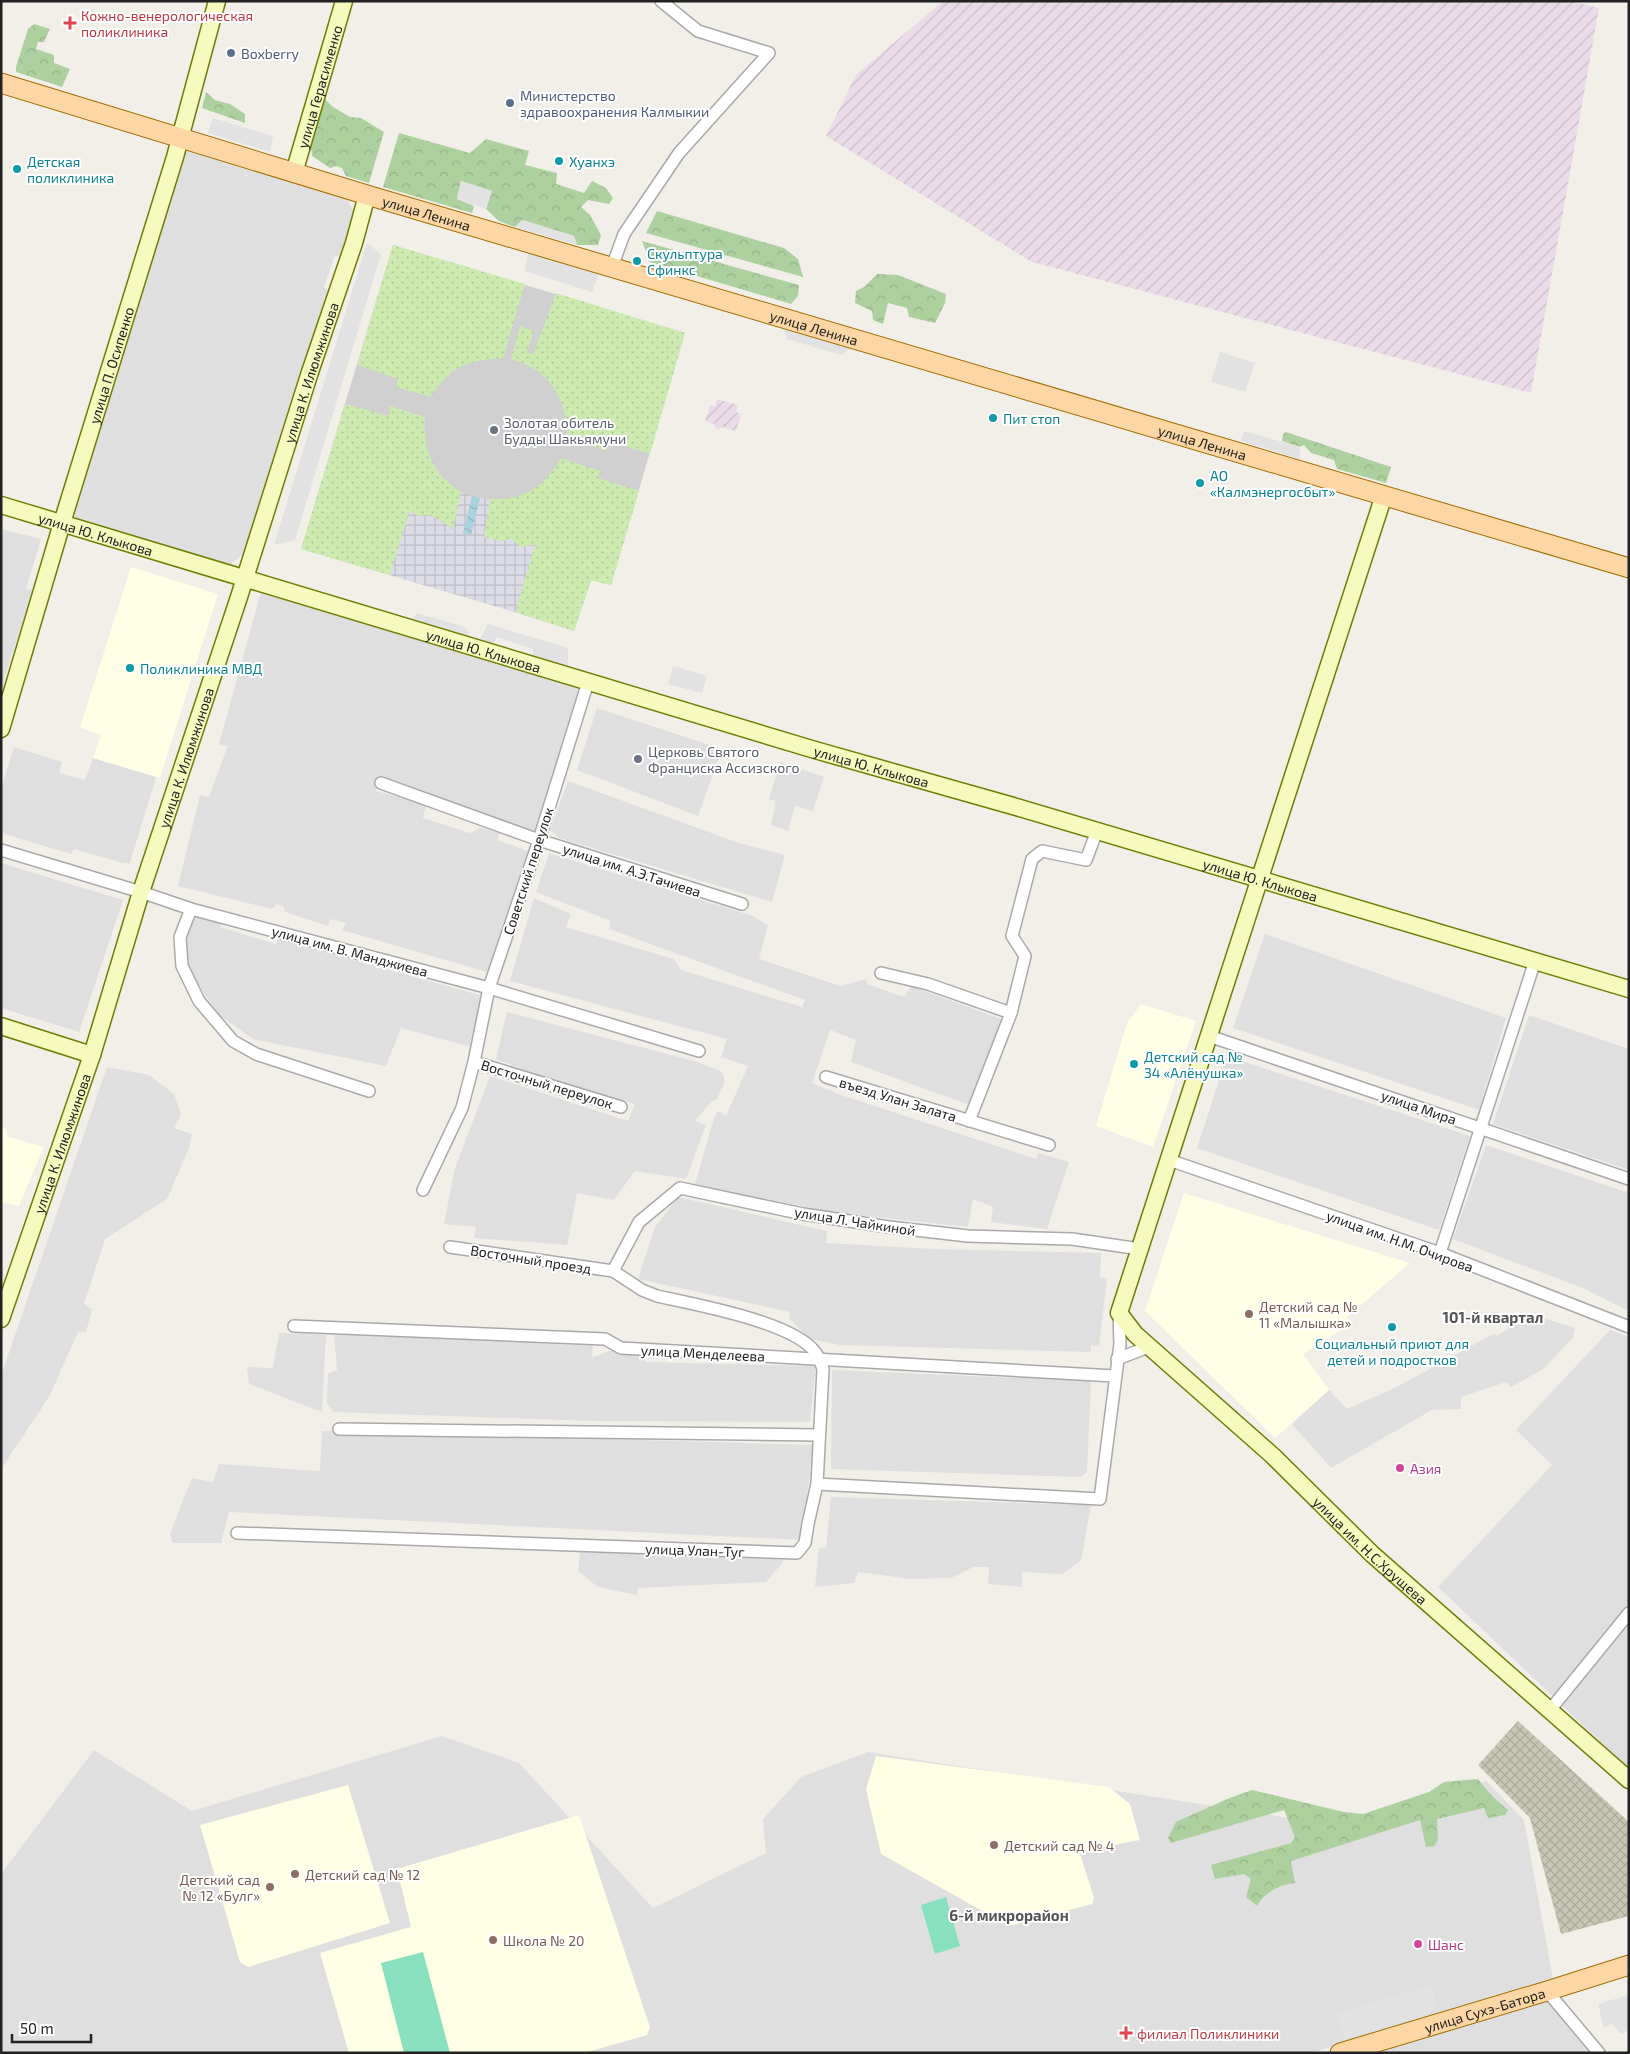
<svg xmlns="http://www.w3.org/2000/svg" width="1630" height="2054" viewBox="0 0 1630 2054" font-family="'Exo 2',sans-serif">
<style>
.residential{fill:#e0dfdf}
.industrial{fill:url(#industrial-furrows)}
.education{fill:#ffffe5}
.religious{fill:#d0d0d0}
.construction{fill:url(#construction-cross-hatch)}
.grass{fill:url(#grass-dots)}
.forest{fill:url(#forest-crowns)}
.pitch{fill:#88e0be}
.parking{fill:#e2e2e2}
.plaza{fill:url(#plaza-grid)}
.water{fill:url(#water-waves)}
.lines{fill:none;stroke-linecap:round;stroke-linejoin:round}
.street-casing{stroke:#a9a9a9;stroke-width:14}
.secondary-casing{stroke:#707d05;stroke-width:19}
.primary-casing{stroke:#a06b00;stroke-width:21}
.street{stroke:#fff;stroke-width:11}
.secondary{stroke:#f7fabf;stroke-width:16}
.primary{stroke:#fcd6a4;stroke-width:19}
.health-dot{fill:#e0444e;stroke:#fff;stroke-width:2}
.service-dot{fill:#5c6f8a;stroke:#fff;stroke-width:2}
.culture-dot{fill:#0f9aa8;stroke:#fff;stroke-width:2}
.worship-dot{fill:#6b7280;stroke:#fff;stroke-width:2}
.education-dot{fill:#8d6e63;stroke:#fff;stroke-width:2}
.hotel-dot{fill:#d1479c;stroke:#fff;stroke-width:2}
.labels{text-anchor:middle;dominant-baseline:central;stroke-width:4;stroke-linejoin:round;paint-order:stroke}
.health-label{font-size:14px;fill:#be3a42;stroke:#fff;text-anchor:start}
.service-label{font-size:14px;fill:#4e5e75;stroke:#fff;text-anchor:start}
.street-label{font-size:14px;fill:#222;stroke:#fff}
.culture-label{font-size:14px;fill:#0d838f;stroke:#fff;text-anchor:start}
.worship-label{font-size:14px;fill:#5b616d;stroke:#fff;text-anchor:start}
.education-label{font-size:14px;fill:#785e54;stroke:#fff;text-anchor:start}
.hotel-label{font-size:14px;fill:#b23c85;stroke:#fff;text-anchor:start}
.neighbourhood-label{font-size:15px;font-weight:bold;fill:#555;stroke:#fff}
</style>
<defs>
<pattern id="industrial-furrows" width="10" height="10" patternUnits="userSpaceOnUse" patternTransform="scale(1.25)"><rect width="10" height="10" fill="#ebdbe8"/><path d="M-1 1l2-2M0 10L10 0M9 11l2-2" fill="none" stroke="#c9bcc7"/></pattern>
<pattern id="construction-cross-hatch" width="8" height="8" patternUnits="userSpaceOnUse" patternTransform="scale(1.25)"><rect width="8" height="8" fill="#c7c7b4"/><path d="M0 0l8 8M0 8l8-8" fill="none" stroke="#abab9a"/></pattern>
<pattern id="grass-dots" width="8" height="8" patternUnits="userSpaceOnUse" patternTransform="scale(1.25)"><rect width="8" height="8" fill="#cdebb0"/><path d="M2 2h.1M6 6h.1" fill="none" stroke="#b0c997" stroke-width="1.8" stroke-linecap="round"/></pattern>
<pattern id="forest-crowns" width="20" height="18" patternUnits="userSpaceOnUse" patternTransform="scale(1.25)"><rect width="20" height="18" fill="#add19e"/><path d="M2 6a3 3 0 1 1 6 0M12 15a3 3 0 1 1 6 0" fill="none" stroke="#95b388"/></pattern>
<pattern id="plaza-grid" width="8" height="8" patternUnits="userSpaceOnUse" patternTransform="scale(1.25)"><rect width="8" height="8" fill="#dddde8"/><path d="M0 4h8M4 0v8" fill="none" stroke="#bdbdc7"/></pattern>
<pattern id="water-waves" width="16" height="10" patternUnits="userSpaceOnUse" patternTransform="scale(1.25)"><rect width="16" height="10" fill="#aad3df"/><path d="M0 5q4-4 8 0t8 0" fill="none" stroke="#92b5bf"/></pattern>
</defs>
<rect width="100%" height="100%" fill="#f2efe9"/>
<g class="residential">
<polygon points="187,151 348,200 355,214 342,256 334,257 324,287 330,292 244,554 229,565 76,519 72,502 180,155"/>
<polygon points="1,529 41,539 26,589 33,590 1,688"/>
<polygon points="261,592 575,686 578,692 535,832 379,775 376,791 426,804 423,818 470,833 481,828 499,833 498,840 528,851 487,972 342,930 346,923 330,919 328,926 285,912 284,907 277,904 272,909 178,886 200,795 209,797 228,746 219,744"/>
<polygon points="597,708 722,749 698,816 577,770"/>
<polygon points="14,747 62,762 59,773 85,780 93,758 156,777 130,863 123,863 74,849 71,854 1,833 1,789"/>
<polygon points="780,762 824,777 813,811 795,806 788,831 771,825 776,801 769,799"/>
<polygon points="568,781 739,843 785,855 772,902 559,838 550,830"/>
<polygon points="549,853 753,916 768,925 759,959 840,986 867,979 867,984 904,997 911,986 1001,1019 972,1106 851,1062 856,1040 830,1030 812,1083 841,1095 1036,1159 1038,1153 1069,1162 1047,1229 991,1222 993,1207 973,1199 968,1227 830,1212 695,1184 714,1118 718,1111 726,1116 748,1066 721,1057 727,1039 510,981 534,898 571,914 566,927 674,959 681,970 802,1007 805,1000 609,929 611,921 536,892"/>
<polygon points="1,863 123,900 79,1032 1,1008"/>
<polygon points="194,914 222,922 220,927 276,944 278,939 483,996 472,1047 401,1028 386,1066 253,1039 219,1015 186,967 184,940"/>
<polygon points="1265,934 1506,1018 1479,1110 1233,1028"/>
<polygon points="507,1012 698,1062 720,1071 723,1074 725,1081 717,1099 712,1101 695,1121 706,1125 686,1179 635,1171 614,1200 577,1193 567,1245 474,1238 476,1227 444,1224 455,1168 490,1076 628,1121 635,1104 565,1085 496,1059"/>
<polygon points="1529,1015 1629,1049 1629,1170 1493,1124"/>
<polygon points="1227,1056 1470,1136 1439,1230 1197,1148"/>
<polygon points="107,1067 149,1075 174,1094 181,1114 174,1128 192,1134 189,1148 167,1199 105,1239 84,1304 92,1309 86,1332 78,1332 49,1397 1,1469 1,1376"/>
<polygon points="1486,1145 1629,1193 1629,1311 1583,1288 1453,1239"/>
<polygon points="678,1197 827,1231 826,1243 934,1249 1101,1253 1100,1277 1107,1279 1099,1346 1091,1345 1091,1352 840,1345 810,1339 789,1318 790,1312 638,1279 655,1227"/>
<polygon points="1533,1315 1575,1328 1573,1338 1542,1370 1511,1387 1506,1382 1461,1397 1461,1409 1432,1410 1331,1468 1292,1424 1329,1390 1347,1409 1395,1388 1495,1333 1496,1336"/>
<polygon points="1610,1330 1629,1337 1629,1769 1438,1587 1552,1465 1516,1430"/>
<polygon points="279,1333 326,1335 322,1412 249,1384 247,1367 273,1368"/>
<polygon points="334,1334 593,1346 592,1358 609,1351 645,1355 645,1362 816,1366 810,1422 593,1421 333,1412 327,1403 328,1374 337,1370"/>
<polygon points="832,1370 1091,1381 1087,1472 1081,1477 831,1469"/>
<polygon points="322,1431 813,1445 802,1540 229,1512 221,1543 172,1543 170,1533 192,1478 213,1482 219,1464 320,1471"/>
<polygon points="831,1497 1091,1505 1081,1561 1062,1574 1022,1572 1022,1587 988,1584 989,1567 973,1567 951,1578 911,1579 858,1572 854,1583 815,1587 819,1549 826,1547"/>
<polygon points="580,1551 781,1557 783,1562 766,1582 638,1588 637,1595 598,1587 578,1571"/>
<polygon points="442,1736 519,1763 653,1908 766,1853 763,1819 801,1777 868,1752 1379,1832 1486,1781 1524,1820 1553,1979 1311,2053 1,2053 1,1874 94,1750 192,1811"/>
<polygon points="1547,1997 1594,2053 1360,2053"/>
</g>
<g class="industrial">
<polygon points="943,1 1571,1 1599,8 1531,393 1032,262 826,136 856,75"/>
<polygon points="717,399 738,405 736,412 741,414 736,431 722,427 717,430 714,424 705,421 710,405 715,406"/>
</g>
<g class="education">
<polygon points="131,567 218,594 160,778 93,758 101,735 80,727"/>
<polygon points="1141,1004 1196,1021 1153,1147 1096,1126 1127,1023"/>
<polygon points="1,1128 6,1129 8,1137 44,1147 19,1206 1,1202"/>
<polygon points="1184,1193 1410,1263 1347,1317 1351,1324 1303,1354 1329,1390 1275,1438 1145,1311"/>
<polygon points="876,1756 1109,1787 1130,1804 1140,1840 1079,1851 1094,1898 1092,1904 1009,1926 881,1854 866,1789"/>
<polygon points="348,1785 390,1923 248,1967 240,1962 200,1825"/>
<polygon points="579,1815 650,2027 647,2035 584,2053 349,2053 320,1953 411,1927 397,1869"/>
</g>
<polygon class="religious" points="393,245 685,333 611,585 591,580 574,631 515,612 301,549"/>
<polygon class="construction" points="1518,1721 1629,1822 1629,1916 1561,1934 1530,1818 1478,1765"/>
<g class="grass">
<path d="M393,245L525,284L503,358C465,361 453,365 430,397L396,387L398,379L357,365Z"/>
<path d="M556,293L685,333L650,454L609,441L607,451L567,437C567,410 559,386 536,370C529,365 519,362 511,359L520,326L534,331L527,352L533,355Z"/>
<path d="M345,404L389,416L390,406L425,417C422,449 434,475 461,492L454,529L431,515L417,516L410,511L390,575L301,549Z"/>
<path d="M561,458L600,471L598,478L639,491L611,585L591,580L574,631L515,612L535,545L521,547L511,539L502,541L483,537L490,499C523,502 546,485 561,458Z"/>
</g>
<g class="forest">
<polygon points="34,24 50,29 44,42 38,42 36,49 54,55 54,63 70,69 62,87 16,72 16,67 28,29"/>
<polygon points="206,92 215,100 230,104 245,114 245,123 202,108"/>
<polygon points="324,98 333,107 350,117 361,118 384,132 369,183 346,176 342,168 336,166 330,168 312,156 310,138"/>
<polygon points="399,133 470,153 486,139 529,151 525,165 557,173 556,184 584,193 592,181 606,188 613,198 609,204 588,200 581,207 590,215 601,235 598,245 577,245 574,236 522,220 515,227 499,221 486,209 492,191 461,181 457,199 474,206 472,213 383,187"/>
<polygon points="657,211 784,248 798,259 803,277 646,233"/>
<polygon points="642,241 799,285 798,296 791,304 650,262"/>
<polygon points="877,274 898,275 946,294 945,303 935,323 909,317 907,308 888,303 883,324 873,320 872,311 855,303 856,291 864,287"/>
<polygon points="1286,432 1391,467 1386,483 1337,469 1334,460 1311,453 1304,445 1300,447 1282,441 1283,434"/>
<path d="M1478,1779L1492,1796L1508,1810L1505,1815L1488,1818L1484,1808L1437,1819L1438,1840L1434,1846L1426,1847L1420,1820L1291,1861L1295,1883C1280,1884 1264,1893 1257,1906L1246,1897L1251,1879L1244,1874L1215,1879L1211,1865L1291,1843L1295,1837L1284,1810L1171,1843L1168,1838L1176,1822L1227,1799L1252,1790L1344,1812L1363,1814L1429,1792L1444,1782Z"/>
</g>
<g class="pitch">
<polygon points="946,1897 960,1946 935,1954 921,1905"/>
<polygon points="423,1952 450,2053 404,2053 381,1963"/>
</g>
<g class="parking">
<polygon points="213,118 273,136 270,152 208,133"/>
<polygon points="461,181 492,191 486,209 457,199"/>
<polygon points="522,220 574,236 577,245 515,227"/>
<polygon points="367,243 381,254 295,540 274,545"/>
<polygon points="528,252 599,273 592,292 525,271"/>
<polygon points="783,327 850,348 841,355 787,339"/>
<polygon points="1220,352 1255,363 1245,392 1211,382"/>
<polygon points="1244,431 1300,447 1300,459 1241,441"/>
<polygon points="417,613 465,627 471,638 411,620"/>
<polygon points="488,624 568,648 568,668 533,657 533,649 497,637 493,645 479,641"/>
<polygon points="673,666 707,676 702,693 668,684"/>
<polygon points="1431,1985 1437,2005 1432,2012 1345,2039 1337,2014"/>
<polygon points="1629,1995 1629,2029 1621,2034 1612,2024 1604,2028 1598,2004"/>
</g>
<polygon class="plaza" points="461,492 472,496 463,533 471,534 480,498 490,499 484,537 502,541 511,539 521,547 535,544 515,612 390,575 410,510 417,516 431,515 453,529"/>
<polygon class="water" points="472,496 480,498 471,535 463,533"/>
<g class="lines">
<defs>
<g id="street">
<polyline points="612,267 624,234 679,153 769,53 698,31 661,1"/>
<polyline points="381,783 539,840 742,904"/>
<polyline points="1,850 141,892 191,909 489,988 699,1051"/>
<polyline points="191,909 180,937 182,966 199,1001 233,1041 256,1054 369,1091"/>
<polyline points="881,973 928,984 1011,1013"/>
<polyline points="1209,1036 1629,1179"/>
<polyline points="474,1062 621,1107"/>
<polyline points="826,1077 1049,1145"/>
<polyline points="969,1121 1011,1013 1025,956 1012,936 1032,859 1042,851 1086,860 1097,831"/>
<polyline points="1169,1160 1440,1253 1629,1327"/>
<polyline points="423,1190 462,1108 474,1062 489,988 539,840 588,682"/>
<polyline points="1440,1253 1535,961"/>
<polyline points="613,1271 639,1222 680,1188 803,1214 889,1227 968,1236 1072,1239 1140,1249"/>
<polyline points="294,1326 605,1339 621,1348 1115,1376"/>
<polyline points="1117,1359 1151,1346"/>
<polyline points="339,1429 819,1435"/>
<polyline points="817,1484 1100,1499 1120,1344 1119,1313"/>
<path d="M237,1533L797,1553L805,1543L808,1524L817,1484L823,1369C821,1364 819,1356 815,1352C793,1322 694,1304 657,1296L642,1290L613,1271L450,1247"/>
<polyline points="1550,1710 1629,1613"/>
<polyline points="1547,1991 1599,2053"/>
</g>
<g id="secondary">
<path id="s1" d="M294,173L344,1"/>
<path id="s2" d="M1384,495L1119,1313L1135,1334L1273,1456L1372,1554L1629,1780"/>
<path id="s3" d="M1,505L815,750L1013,806L1629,989"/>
<path id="s4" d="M1,729L62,523L175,157L217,1"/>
<polyline points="1,1026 92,1055"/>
<path id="s5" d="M1,1319L92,1055L141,892L239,597L310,372L354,243L367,195"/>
</g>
<g id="primary">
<path id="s6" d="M1,83L367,195L1629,568"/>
<path id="s7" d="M1340,2053L1547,1991L1629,1965"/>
</g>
</defs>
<use href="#street" class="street-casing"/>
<use href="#secondary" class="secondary-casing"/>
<use href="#primary" class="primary-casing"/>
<use href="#street" class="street"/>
<use href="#secondary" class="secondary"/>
<use href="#primary" class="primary"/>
</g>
<g class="health-dot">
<path d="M67.5 15.5h5v5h5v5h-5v5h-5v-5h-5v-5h5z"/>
<path d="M1123.5 2025.5h5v5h5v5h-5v5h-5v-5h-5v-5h5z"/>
</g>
<g class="service-dot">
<circle cx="231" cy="53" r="5"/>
<circle cx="510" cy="103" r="5"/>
</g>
<g class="culture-dot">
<circle cx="559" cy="161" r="5"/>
<circle cx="17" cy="169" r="5"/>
<circle cx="637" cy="261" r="5"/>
<circle cx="993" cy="418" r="5"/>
<circle cx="1200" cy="483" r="5"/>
<circle cx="130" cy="668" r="5"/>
<circle cx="1134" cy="1064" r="5"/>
<circle cx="1392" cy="1327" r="5"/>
</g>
<g class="worship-dot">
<circle cx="494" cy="430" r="5"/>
<circle cx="638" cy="759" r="5"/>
</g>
<g class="education-dot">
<circle cx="1249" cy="1314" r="5"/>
<circle cx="994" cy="1845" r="5"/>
<circle cx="295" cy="1874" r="5"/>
<circle cx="270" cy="1887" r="5"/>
<circle cx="493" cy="1940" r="5"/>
</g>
<g class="hotel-dot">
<circle cx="1400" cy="1468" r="5"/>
<circle cx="1418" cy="1944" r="5"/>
</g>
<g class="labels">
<g class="health-label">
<text x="81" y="15">Кожно-венерологическая<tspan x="81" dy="16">поликлиника</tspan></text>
<text x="1137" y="2033">филиал Поликлиники</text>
</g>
<g class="service-label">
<text x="241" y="53">Boxberry</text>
<text x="520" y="95">Министерство<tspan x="520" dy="16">здравоохранения Калмыкии</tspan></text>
</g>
<g class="street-label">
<text stroke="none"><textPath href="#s1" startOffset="90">улица Герасименко</textPath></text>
<text stroke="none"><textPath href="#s6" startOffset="445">улица Ленина</textPath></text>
<text stroke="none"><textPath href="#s6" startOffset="849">улица Ленина</textPath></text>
<text stroke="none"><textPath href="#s4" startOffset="380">улица П. Осипенко</textPath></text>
<text stroke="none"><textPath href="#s5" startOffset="996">улица К. Илюмжинова</textPath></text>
<text stroke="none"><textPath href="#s6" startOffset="1254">улица Ленина</textPath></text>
<text stroke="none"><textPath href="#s3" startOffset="99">улица Ю. Клыкова</textPath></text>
<text stroke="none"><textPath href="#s3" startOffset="504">улица Ю. Клыкова</textPath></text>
<text stroke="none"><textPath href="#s5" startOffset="591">улица К. Илюмжинова</textPath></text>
<text stroke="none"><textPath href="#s3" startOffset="909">улица Ю. Клыкова</textPath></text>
<text transform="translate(632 870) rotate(18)">улица им. А.Э.Тачиева</text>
<text transform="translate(528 871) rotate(-72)">Советский переулок</text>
<text stroke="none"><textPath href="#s3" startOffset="1314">улица Ю. Клыкова</textPath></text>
<text transform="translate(350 951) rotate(15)">улица им. В. Манджиева</text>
<text transform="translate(547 1084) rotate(17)">Восточный переулок</text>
<text transform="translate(898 1099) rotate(17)">въезд Улан Залата</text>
<text transform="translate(1419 1107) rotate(19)">улица Мира</text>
<text stroke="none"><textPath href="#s5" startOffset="186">улица К. Илюмжинова</textPath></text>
<text transform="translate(855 1221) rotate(9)">улица Л. Чайкиной</text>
<text transform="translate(1400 1241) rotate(20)">улица им. Н.М. Очирова</text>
<text transform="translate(531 1259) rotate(9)">Восточный проезд</text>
<text transform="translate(703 1353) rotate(3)">улица Менделеева</text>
<text stroke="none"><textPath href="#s2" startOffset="1206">улица им. Н.С.Хрущева</textPath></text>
<text transform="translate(695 1550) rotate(2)">улица Улан-Туг</text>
<text stroke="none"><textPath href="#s7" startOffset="151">улица Сухэ-Батора</textPath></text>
</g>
<g class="culture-label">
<text x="27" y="161">Детская<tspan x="27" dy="16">поликлиника</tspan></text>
<text x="569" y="161">Хуанхэ</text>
<text x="647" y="253">Скульптура<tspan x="647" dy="16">Сфинкс</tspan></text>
<text x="1003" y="418">Пит стоп</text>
<text x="1210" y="475">АО<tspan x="1210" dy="16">«Калмэнергосбыт»</tspan></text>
<text x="140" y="668">Поликлиника МВД</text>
<text x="1144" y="1056">Детский сад №<tspan x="1144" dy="16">34 «Алёнушка»</tspan></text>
<text x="1392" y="1343" text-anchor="middle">Социальный приют для<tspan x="1392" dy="16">детей и подростков</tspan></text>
</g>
<g class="worship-label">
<text x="504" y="422">Золотая обитель<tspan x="504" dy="16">Будды Шакьямуни</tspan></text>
<text x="648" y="751">Церковь Святого<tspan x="648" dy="16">Франциска Ассизского</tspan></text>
</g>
<g class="education-label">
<text x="1259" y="1306">Детский сад №<tspan x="1259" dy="16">11 «Малышка»</tspan></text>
<text x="1004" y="1845">Детский сад № 4</text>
<text x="305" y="1874">Детский сад № 12</text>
<text x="260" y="1879" text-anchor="end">Детский сад<tspan x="260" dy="16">№ 12 «Булг»</tspan></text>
<text x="503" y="1940">Школа № 20</text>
</g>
<g class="hotel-label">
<text x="1410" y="1468">Азия</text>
<text x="1428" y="1944">Шанс</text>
</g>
<g class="neighbourhood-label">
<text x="1493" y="1317">101-й квартал</text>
<text x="1009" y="1915">6-й микрорайон</text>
</g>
</g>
<rect width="1630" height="2054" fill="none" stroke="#222222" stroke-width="5"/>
<path d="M12 2034v8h79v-8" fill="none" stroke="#222222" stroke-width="2.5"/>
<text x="20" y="2034" font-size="15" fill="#222222" stroke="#ffffff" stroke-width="4" paint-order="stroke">50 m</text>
</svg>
